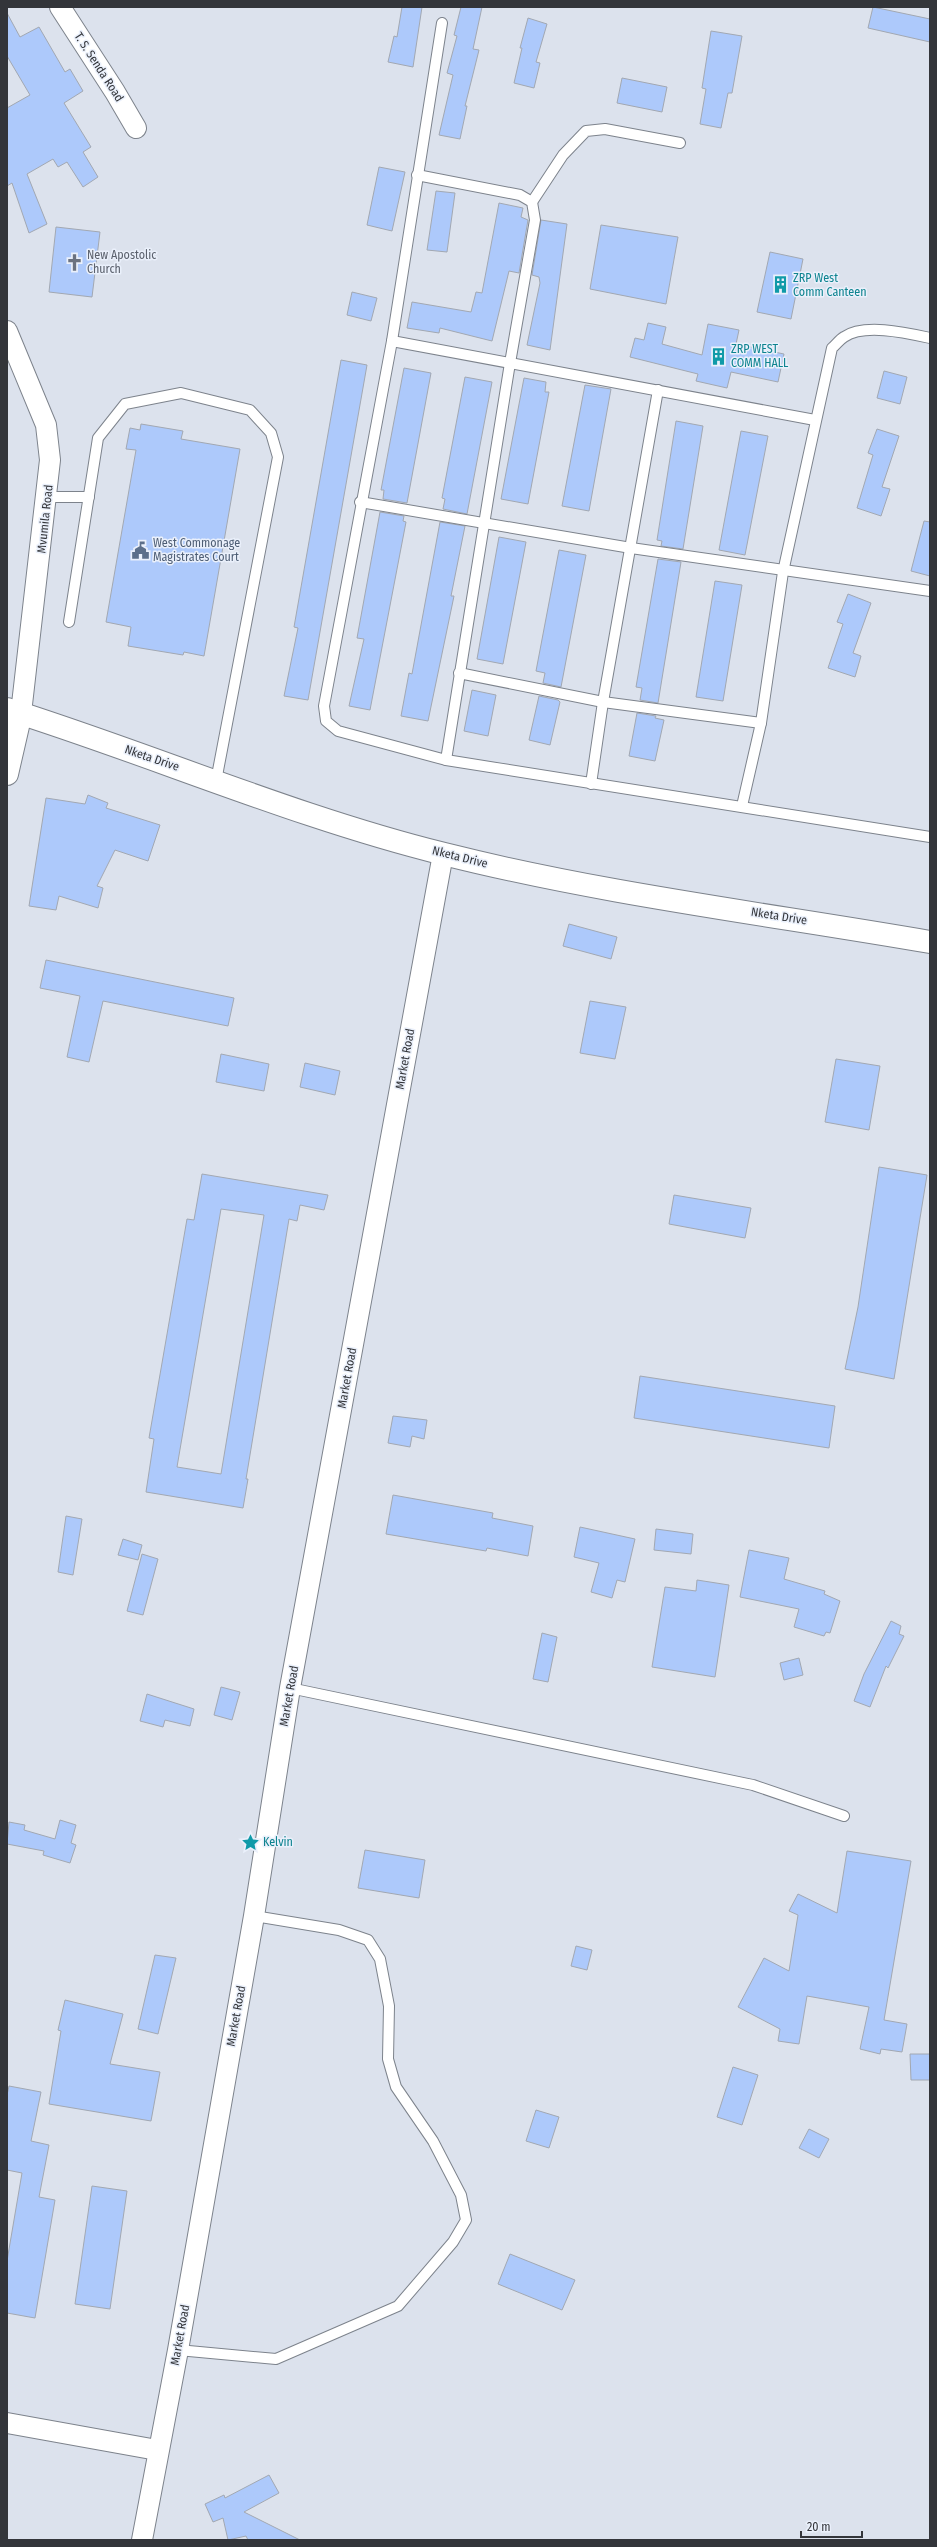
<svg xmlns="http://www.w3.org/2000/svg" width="937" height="2547" viewBox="0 0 937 2547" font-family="'Fira Sans Condensed',sans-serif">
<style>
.building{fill:#adc9fb;stroke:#a2a8b2;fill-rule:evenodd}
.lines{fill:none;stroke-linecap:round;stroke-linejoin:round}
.lane-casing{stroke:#7d838c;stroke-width:12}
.street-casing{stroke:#7d838c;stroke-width:22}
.secondary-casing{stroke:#7d838c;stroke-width:24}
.lane{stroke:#fff;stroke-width:10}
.street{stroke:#fff;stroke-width:20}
.secondary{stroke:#fff;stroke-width:22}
.labels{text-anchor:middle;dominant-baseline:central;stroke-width:3;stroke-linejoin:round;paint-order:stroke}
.street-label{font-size:12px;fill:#33353a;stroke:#eaf0fb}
.worship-label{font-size:12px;fill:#5b616d;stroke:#eaf0fb;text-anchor:start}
.culture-label{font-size:12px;fill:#0d838f;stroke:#eaf0fb;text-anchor:start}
.service-label{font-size:12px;fill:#4e5e75;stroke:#eaf0fb;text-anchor:start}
</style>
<rect width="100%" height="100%" fill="#dce2ed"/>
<g class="building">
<polygon points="402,7 422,7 413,67 388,62 394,36 397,37"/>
<polygon points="461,7 482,7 473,49 479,50 465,106 467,106 460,139 439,135 453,75 447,73 457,36 454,35"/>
<polygon points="873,7 930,19 930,42 868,28"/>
<polygon points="7,13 20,37 39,27 65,72 70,69 83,91 64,103 91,147 83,152 98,177 83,187 67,162 58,167 53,159 27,174 47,224 29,233 12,183 7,186 7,108 30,95 7,56"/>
<polygon points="528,18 547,24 536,62 540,63 534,88 514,83 522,48 520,48"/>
<polygon points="711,31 742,36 732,93 728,93 721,128 700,124 706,89 702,88"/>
<polygon points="622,78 667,87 662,112 617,103"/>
<polygon points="379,167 405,172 392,231 367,225"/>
<polygon points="436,191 455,193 447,252 427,250"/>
<polygon points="499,203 523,208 521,217 528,220 519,273 509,271 492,341 440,328 439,333 407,328 412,302 471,312 476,292 482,293"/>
<polygon points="541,220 567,224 550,350 527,345 540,283 539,277 532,275"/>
<polygon points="601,225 678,237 666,304 590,289"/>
<polygon points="56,227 100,232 92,297 49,292"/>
<polygon points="770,252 803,259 791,319 757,312"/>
<polygon points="352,292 377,298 371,321 347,315"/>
<polygon points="648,323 666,327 662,344 702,355 708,324 739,330 736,344 784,354 778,382 731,372 727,388 696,381 698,374 630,357 635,338 644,340"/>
<polygon points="341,360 367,365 308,700 284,696 298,628 294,627"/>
<polygon points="404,368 431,373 407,503 383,499 384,490 381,490"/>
<polygon points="884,371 907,377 900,404 877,398"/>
<polygon points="465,377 492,382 467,514 443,509 445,499 442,498"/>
<polygon points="524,378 546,382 545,392 549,392 528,504 501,499"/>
<polygon points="585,385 611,389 589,511 562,506"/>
<polygon points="676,421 703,426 683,549 661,546 662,541 657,540"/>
<polygon points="141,424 183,431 181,439 240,449 204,656 184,652 183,655 128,646 131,627 106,622 136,450 126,449 130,428 140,430"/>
<polygon points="877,429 899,436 882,487 890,489 881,516 857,508 873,455 868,453"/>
<polygon points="741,431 768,436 745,555 719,550"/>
<polygon points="380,512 404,516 403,521 406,522 370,710 349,706 364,639 357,638"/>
<polygon points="924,521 930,522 930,576 911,571"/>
<polygon points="440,522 465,526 451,596 454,596 428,721 401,716 409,673 412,674"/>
<polygon points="499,537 526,542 503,664 477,659"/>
<polygon points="559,550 586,555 561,687 543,683 545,673 536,671"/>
<polygon points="658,559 681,562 658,703 640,700 642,688 636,687"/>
<polygon points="715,581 742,585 723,701 696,697"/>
<polygon points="848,594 871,603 853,653 861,656 855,677 828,668 843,624 837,622"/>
<polygon points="472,690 496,695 488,736 464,731"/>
<polygon points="539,696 558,700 560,702 550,745 529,740"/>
<polygon points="637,713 656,716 655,718 664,720 655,761 629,756"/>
<polygon points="88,795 108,803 106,808 160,825 148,861 115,850 97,886 103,888 98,908 59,896 56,910 29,906 46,798 85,804"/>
<polygon points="569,924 617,937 611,959 563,946"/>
<polygon points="46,960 234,998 228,1026 103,1001 89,1062 67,1057 80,996 40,988"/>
<polygon points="590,1001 626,1007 615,1059 580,1053"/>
<polygon points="221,1054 269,1064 264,1091 216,1082"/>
<polygon points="836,1059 880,1066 869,1130 825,1122"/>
<polygon points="305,1063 340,1071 335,1095 300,1087"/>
<polygon points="879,1167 927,1175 894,1379 845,1369 858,1307"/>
<path d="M202,1174L328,1195L324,1210L300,1205L297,1221L289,1219L246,1479H248L243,1508L146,1492L154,1439L149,1438L187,1219L194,1220ZM221,1209L264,1215L221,1474L177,1467Z"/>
<polygon points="674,1195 751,1208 745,1238 669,1224"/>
<polygon points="640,1376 835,1406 829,1448 634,1418"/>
<polygon points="393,1416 427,1420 424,1439 412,1436 410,1447 388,1443"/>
<polygon points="393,1495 493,1513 492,1518 533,1526 528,1556 487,1548 486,1551 386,1534"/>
<polygon points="66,1516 82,1519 73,1575 58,1572"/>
<polygon points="580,1527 635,1539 625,1582 617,1580 612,1598 591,1592 599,1563 574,1557"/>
<polygon points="656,1529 693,1534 691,1554 654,1550"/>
<polygon points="123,1539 142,1545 138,1560 118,1555"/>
<polygon points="749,1550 789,1558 784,1579 825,1591 824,1594 840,1601 830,1633 826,1632 824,1636 794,1627 799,1609 740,1597"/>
<polygon points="142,1554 158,1559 143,1615 127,1611"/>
<polygon points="697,1580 729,1585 715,1677 652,1667 665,1587 696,1591"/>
<polygon points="891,1621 901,1626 899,1634 904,1636 888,1668 886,1666 870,1707 854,1701 864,1674"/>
<polygon points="542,1633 557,1637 548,1682 533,1679"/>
<polygon points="799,1658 803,1675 784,1680 780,1663"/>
<polygon points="221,1687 240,1692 232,1720 214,1715"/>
<polygon points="147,1694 194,1709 190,1726 165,1720 163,1727 140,1721"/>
<polygon points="60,1820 76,1825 71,1843 76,1845 70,1863 43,1855 44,1851 7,1844 9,1822 25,1825 24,1830 55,1839"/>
<polygon points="365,1850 425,1860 419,1898 358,1888"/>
<polygon points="847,1851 911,1861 884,2020 907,2024 902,2052 881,2049 880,2054 860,2049 869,2007 807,1996 799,2044 778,2041 780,2029 738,2007 764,1958 789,1971 798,1915 789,1911 798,1894 837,1913"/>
<polygon points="576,1946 592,1950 587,1970 571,1966"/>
<polygon points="155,1955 176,1958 158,2034 138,2029"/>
<polygon points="65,2000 123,2014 110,2064 160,2072 151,2121 49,2104 61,2031 58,2030"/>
<polygon points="910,2054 930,2054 930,2080 911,2080"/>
<polygon points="733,2067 758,2075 742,2125 717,2117"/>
<polygon points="9,2086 41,2092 31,2141 49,2145 39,2197 55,2200 35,2318 7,2313 7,2261 22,2173 7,2170 7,2095"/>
<polygon points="536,2110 559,2117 549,2148 526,2141"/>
<polygon points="809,2129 829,2139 819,2158 799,2148"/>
<polygon points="92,2186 127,2191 110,2309 75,2304"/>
<polygon points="510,2254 575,2280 562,2310 498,2284"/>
<polygon points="269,2475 279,2493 244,2512 300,2540 248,2540 246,2536 228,2540 223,2518 213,2522 205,2504 224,2495 225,2498"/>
</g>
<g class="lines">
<defs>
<g id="lane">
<polyline points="442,23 392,341 324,706 326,721 338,731 446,760 930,837"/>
<polyline points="417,175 520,195 532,202 535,220 510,363 446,760"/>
<polyline points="532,202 563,155 586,131 605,129 680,143"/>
<polyline points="392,341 815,420"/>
<polyline points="48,497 89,497"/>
<polyline points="360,502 631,548 930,591"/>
<polyline points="69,622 98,438 125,404 181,393 250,410 271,433 278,457 216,781"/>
<polyline points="459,673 603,702 761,723"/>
<polyline points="591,784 603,702 658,390"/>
<path d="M742,806L761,723L783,572L832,348C836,345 839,340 844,337C864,323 907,333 930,338"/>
<polyline points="290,1688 753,1785 844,1816"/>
<polyline points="178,2350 276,2359 398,2306 453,2242 466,2220 461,2195 433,2141 396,2087 388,2059 389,2006 380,1959 368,1940 339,1930 254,1916"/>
</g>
<g id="street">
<polyline points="60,7 115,92 136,128"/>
<polyline points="7,331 46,425 50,460 21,713"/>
<polyline points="7,2423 157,2450"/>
<polyline points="142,2540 178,2350 254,1916 290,1688 443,854"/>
</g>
<g id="secondary">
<path d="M7,709C153,755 295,817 444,854C603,894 768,914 930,942"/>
<polyline points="7,774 21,713"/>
</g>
</defs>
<use href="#lane" class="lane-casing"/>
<use href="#street" class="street-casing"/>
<use href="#secondary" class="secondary-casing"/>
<use href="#lane" class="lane"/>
<use href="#street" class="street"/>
<use href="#secondary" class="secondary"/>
</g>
<defs>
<symbol id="church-bare" viewBox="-9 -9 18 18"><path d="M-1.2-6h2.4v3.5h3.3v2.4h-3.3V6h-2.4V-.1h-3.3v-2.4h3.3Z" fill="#6b7280" stroke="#eaf0fb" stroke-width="2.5" paint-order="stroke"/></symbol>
<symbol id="building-bare" viewBox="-9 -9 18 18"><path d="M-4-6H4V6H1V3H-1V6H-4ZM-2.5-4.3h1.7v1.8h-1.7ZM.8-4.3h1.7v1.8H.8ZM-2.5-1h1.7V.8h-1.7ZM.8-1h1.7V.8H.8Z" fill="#0f9aa8" stroke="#eaf0fb" stroke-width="2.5" paint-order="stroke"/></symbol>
<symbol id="civic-bare" viewBox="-9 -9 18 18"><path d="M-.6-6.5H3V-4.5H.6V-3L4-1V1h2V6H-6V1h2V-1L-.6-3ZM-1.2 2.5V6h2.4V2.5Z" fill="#5c6f8a" stroke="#eaf0fb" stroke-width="2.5" paint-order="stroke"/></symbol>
<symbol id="sight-bare" viewBox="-9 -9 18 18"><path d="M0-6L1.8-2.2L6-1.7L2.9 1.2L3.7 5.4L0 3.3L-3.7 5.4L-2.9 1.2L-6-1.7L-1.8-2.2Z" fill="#0f9aa8" stroke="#eaf0fb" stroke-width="2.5" paint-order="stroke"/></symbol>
</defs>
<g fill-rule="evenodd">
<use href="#church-bare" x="62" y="250" width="25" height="25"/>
<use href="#building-bare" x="768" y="272" width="25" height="25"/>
<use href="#building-bare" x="706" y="344" width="25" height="25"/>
<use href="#civic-bare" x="128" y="538" width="25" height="25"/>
<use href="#sight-bare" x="238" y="1830" width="25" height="25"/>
</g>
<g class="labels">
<g class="street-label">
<text transform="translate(99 67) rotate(57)">T. S. Senda Road</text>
<text transform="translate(45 519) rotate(-84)">Mvumila Road</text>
<text transform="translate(152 758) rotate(19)">Nketa Drive</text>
<text transform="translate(460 857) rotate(14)">Nketa Drive</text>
<text transform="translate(779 916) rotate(9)">Nketa Drive</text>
<text transform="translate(405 1059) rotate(-80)">Market Road</text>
<text transform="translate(347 1378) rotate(-80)">Market Road</text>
<text transform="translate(289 1696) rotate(-80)">Market Road</text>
<text transform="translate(236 2016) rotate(-80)">Market Road</text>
<text transform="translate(180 2335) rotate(-80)">Market Road</text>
</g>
<g class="worship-label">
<text x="87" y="255">New Apostolic<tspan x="87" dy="14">Church</tspan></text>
</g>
<g class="culture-label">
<text x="793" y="278">ZRP West<tspan x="793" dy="14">Comm Canteen</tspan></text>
<text x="731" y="349">ZRP WEST<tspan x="731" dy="14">COMM HALL</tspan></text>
<text x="263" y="1842">Kelvin</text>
</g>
<g class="service-label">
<text x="153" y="543">West Commonage<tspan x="153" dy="14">Magistrates Court</tspan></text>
</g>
</g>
<rect width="937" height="2547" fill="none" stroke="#33353a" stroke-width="16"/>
<path d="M801 2531v6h61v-6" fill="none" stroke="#33353a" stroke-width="2"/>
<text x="807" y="2531" font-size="12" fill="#33353a" stroke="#eaf0fb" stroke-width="3" paint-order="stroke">20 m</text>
</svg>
